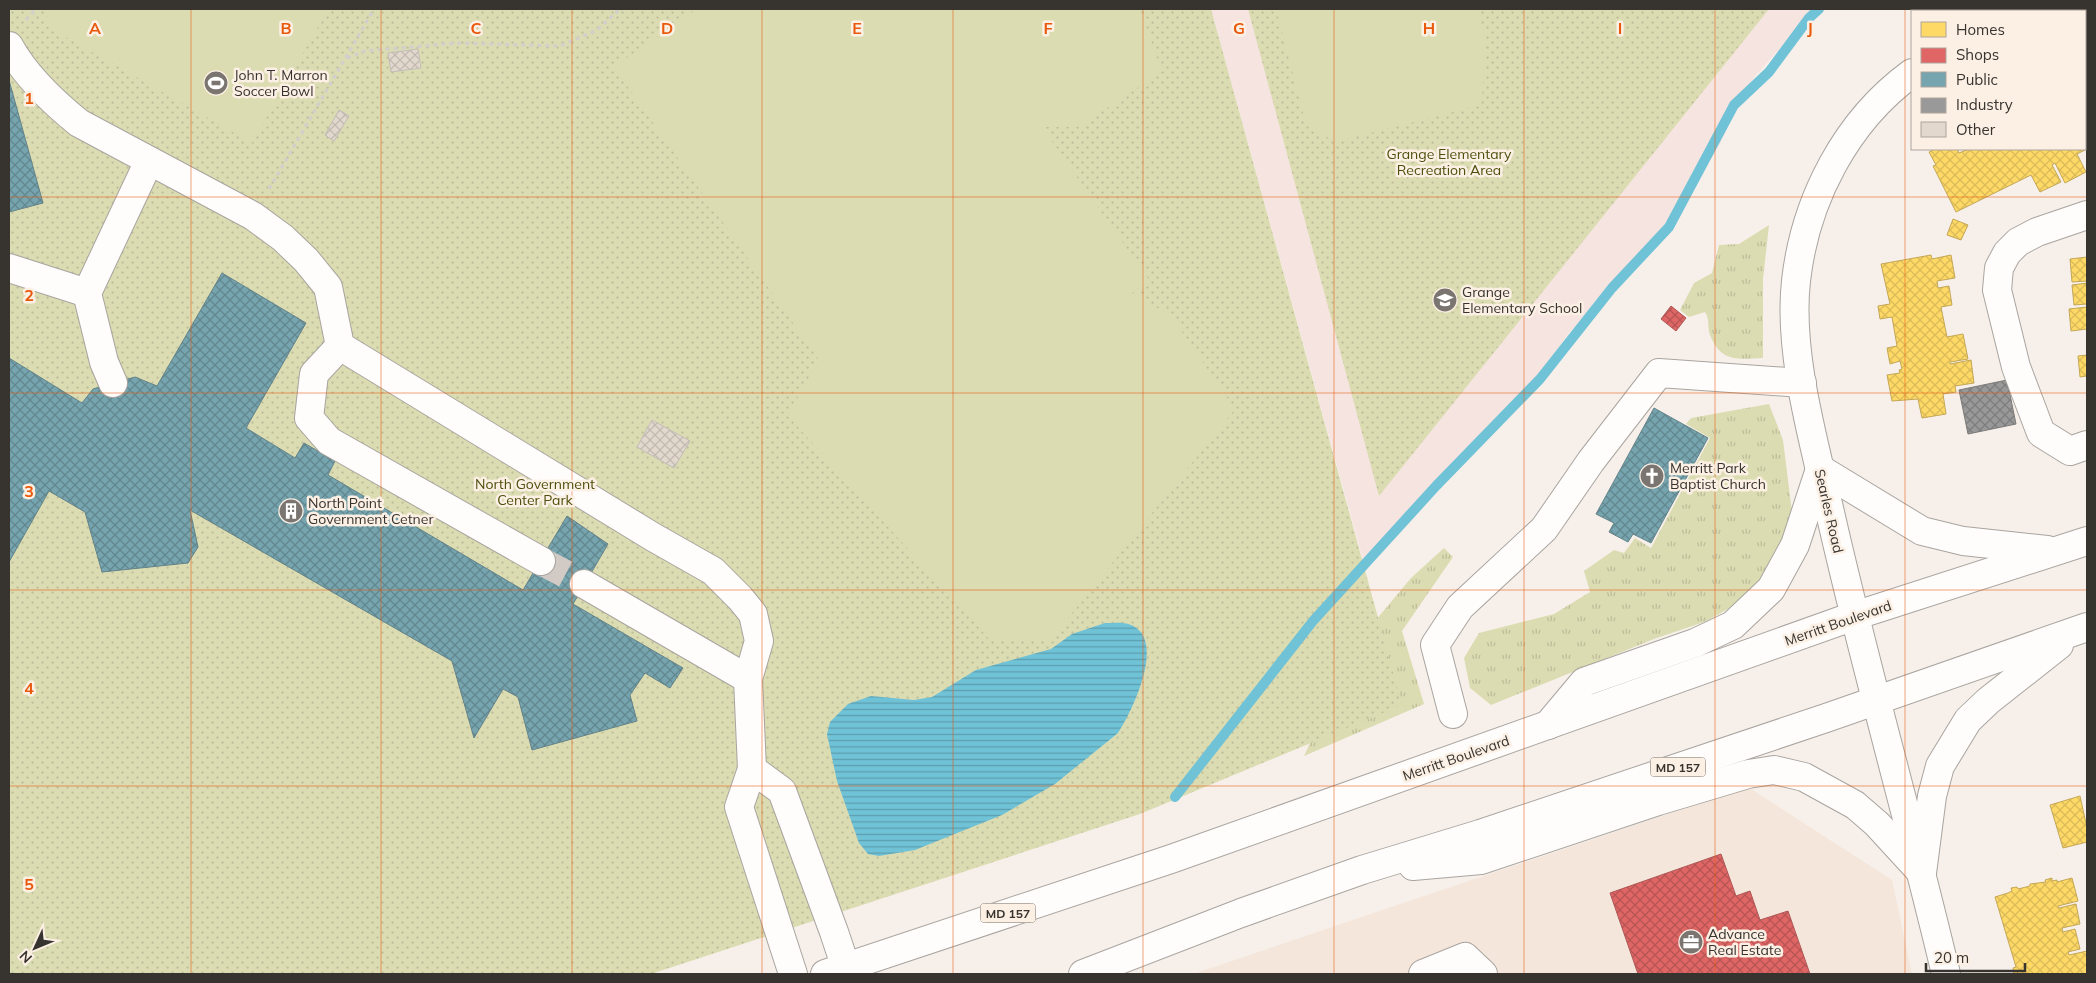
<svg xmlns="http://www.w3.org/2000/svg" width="2096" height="983" viewBox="0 0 2096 983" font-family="Mulish,sans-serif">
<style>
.built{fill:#f4e6da}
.education{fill:#f6e4e0}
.grass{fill:url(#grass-tufts)}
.park{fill:url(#park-dots)}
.pitch{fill:#dbdcb2}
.water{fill:url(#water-rules)}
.homes{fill:url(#homes-cross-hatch);stroke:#c3a756}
.shops{fill:url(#shops-cross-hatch);stroke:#ad5756}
.public{fill:url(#public-cross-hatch);stroke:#638389}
.industry{fill:url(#industry-cross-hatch);stroke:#7c7a79}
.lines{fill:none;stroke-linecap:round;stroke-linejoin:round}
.stream{stroke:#70c2d7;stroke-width:10}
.building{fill:url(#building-cross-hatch);stroke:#c2bdb8}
.minor-tunnel{stroke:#d1cac5;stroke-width:28;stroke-dasharray:28 14;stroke-linecap:butt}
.minor-casing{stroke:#a9a49f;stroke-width:30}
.major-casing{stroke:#a9a49f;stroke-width:30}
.path{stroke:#d2cfcc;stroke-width:3;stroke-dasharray:4 4;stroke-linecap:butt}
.minor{stroke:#fefdfc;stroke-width:28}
.major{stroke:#fefdfc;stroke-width:28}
.grid{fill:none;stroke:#e8590c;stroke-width:1;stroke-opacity:0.55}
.labels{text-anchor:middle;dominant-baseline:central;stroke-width:5;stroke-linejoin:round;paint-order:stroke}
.shield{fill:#fcf0e5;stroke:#726c66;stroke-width:1}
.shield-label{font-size:12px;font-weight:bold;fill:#37332f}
.poi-label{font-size:14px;fill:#37332f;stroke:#fcf0e5;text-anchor:start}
.park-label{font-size:14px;fill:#4d500c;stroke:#fcf0e5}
.street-label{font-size:14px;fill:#37332f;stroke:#fcf0e5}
.grid-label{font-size:16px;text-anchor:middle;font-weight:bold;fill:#e8590c;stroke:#fcf0e5;stroke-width:5;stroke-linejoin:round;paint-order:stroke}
</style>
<defs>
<pattern id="grass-tufts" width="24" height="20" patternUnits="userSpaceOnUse" patternTransform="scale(1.25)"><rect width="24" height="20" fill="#dbdcb2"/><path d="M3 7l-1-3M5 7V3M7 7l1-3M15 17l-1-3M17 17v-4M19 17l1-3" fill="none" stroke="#bdbd99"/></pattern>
<pattern id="park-dots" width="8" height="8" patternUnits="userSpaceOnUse" patternTransform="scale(1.25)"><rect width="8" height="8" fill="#dbdcb2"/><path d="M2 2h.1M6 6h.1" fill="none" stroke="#bdbd99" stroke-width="1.8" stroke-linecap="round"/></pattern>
<pattern id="water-rules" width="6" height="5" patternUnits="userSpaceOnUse" patternTransform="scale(1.25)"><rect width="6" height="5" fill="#70c2d7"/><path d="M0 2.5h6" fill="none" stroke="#5d9eaf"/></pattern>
<pattern id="homes-cross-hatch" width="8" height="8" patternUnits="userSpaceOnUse" patternTransform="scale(1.25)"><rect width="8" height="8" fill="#ffd966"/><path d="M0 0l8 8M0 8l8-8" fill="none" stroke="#dbbb59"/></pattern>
<pattern id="shops-cross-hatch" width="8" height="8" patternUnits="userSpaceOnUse" patternTransform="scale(1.25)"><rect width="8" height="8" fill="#e06666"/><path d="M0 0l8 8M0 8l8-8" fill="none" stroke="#b65554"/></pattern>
<pattern id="public-cross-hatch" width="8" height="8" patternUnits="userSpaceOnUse" patternTransform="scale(1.25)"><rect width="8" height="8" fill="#76a5af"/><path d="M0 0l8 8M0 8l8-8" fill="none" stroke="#62878f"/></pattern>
<pattern id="industry-cross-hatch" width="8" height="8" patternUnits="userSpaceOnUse" patternTransform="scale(1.25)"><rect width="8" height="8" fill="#999"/><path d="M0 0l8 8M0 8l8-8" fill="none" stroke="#7e7d7d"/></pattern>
<pattern id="building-cross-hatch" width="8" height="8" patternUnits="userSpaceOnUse" patternTransform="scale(1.25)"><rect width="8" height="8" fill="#e2d8ce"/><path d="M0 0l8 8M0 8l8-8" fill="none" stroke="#c2bab1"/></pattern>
</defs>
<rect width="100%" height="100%" fill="#f7f0ea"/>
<polygon class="built" points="1748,787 1892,880 1912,974 1193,974"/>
<polygon class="education" points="1211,9 1816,9 1755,76 1739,102 1720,144 1689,197 1655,247 1631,267 1568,334 1516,408 1365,567"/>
<g class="grass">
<path d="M1769,225L1763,279V358C1738,359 1721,363 1710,335C1707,327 1710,319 1705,312L1689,317L1680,310L1694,283L1712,273L1719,245L1739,244Z"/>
<polygon points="1769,404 1783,440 1792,512 1779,554 1750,596 1707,621 1654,639 1491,705 1470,688 1464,658 1479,633 1554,614 1590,592 1584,571 1614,550 1624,553 1635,538 1651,548 1710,438 1686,424 1691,418"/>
<polygon points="1444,548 1453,557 1402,631 1424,704 1304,756 1355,645 1411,578"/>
</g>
<g class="park">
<polygon points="9,9 1211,9 1402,705 1140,814 651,974 9,974"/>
<polygon points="1248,9 1769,9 1379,496"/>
</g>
<g class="pitch">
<polygon points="51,9 328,9 252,143 43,24"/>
<polygon points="697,9 1140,9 1162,72 1078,127 1042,127 1149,280 1132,293 1171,316 1235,409 1050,641 991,641 788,416 812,371 821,363 614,67"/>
<polygon points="1276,9 1476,9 1485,31 1485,65 1481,105 1334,142 1305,121"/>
</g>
<path class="water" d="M1105,623C1115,623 1126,621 1135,627C1164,645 1132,712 1118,733L1055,784L1002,815L915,850L879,856L868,854L859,843L837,781L827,734L830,722L848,704L871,696L914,700L932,697L976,670L1051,649L1072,634Z"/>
<g class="homes">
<polygon points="2085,99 2087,104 2087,149 2077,154 2086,172 2065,183 2055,163 2052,165 2061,182 2040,192 2031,175 1956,212 1933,166 1936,165 1929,152 1935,149 1957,149 1959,153 1969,149 2085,149"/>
<polygon points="1953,219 1968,225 1961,240 1947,235"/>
<polygon points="1931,255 1932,259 1951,255 1955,278 1937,281 1938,288 1949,286 1952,305 1941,307 1947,337 1963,334 1968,359 1950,362 1950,364 1971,360 1974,383 1955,386 1956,392 1943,394 1946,414 1922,418 1918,399 1892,401 1887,375 1900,373 1899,370 1902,369 1900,361 1890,364 1887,348 1897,346 1892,317 1880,319 1878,306 1890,304 1881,264"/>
<polygon points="2087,257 2087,281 2072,282 2070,259"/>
<polygon points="2087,283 2087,304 2074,305 2072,285"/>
<polygon points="2087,307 2087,329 2071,331 2069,309"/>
<polygon points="2087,355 2087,376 2080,377 2078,356"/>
<polygon points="2080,796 2087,828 2087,842 2063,848 2050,805"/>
<polygon points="2052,878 2052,881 2057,880 2057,882 2072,878 2078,901 2058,906 2059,908 2076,904 2080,924 2062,928 2063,932 2075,929 2080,949 2068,952 2069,955 2087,951 2087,974 2014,974 2013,968 2016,967 1995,897 2008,893 2012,891 2011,888 2017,887 2018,889 2030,886 2030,884 2046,882 2045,880"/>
</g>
<g class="shops">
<polygon points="1671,306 1686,318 1676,331 1661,319"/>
<polygon points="1721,854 1736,896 1750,891 1760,920 1788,911 1810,974 1638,974 1610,893"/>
</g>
<g class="public">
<polygon points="9,80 43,203 9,212"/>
<polygon points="222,273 306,323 246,428 295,458 304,443 335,461 328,475 523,590 567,516 608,544 573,604 683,668 670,688 645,673 630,695 637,721 532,750 518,697 503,689 474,738 452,661 190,510 198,547 188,563 102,572 85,512 49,491 9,562 9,358 82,403 93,389 135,377 157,386"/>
<polygon points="1654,408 1708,438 1651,543 1633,534 1628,542 1609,532 1614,523 1596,514"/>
</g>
<polygon class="industry" points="2007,380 2016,424 1968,434 1959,390"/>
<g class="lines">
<polyline class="stream" points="1175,797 1313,621 1436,486 1540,379 1612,288 1669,227 1734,105 1769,72 1809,18 1819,9"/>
</g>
<g class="building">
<polygon points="418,49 421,68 391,72 388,53"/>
<polygon points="339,110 349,116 334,141 325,135"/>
<polygon points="652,420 690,441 674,468 637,447"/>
</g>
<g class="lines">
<polyline class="minor-tunnel" points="541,561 584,584"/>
<defs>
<g id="minor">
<polyline points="2044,11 2051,9"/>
<path d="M9,46C26,77 53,102 79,123L253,216L283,238L306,260L328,287L340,346L653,537L713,571L740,598L753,614L759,641L748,679L752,769L739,807L793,974"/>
<path d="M1912,73C1846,121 1805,200 1796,281C1788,352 1813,438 1829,508C1864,664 1909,818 1946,974"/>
<polyline points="2087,215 2037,232 2018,242 2007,253 1999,268 1997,290 2016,367 2041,433 2070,451 2087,445"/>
<polyline points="9,268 87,293"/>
<polyline points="340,346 314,374 309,418 329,441 541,561"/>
<polyline points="113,383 104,362 87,293 149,161"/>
<polyline points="584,584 748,679"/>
<polyline points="1453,714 1435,645 1460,607 1544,529 1591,461 1659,373 1802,383"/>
<polyline points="752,769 782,791 834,932 848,974"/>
<polyline points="1423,974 1465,957 1483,974"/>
</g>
<g id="major">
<polyline points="1548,725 1584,682 1695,643 1733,625 1771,589 1795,545 1820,469 1922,531 1963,541 2047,550"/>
<polyline points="1413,866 1481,860 1658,801 1748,774 1774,770 1804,777 1855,805 1877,824 1922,873"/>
<polyline points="1922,873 1932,796 1940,766 1968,720 1988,701 2059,645"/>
<polyline points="825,974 1171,859 1854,616 2087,541"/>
<polyline points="1083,974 1241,913 1362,870 1480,834 1826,718 2087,627"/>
</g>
</defs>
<use href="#minor" class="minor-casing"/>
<use href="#major" class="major-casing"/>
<g class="path">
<polyline points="26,20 36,9"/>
<polyline points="347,58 365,51 457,43 560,46 597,30 620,9"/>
<polyline points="269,189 374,9"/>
</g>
<use href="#minor" class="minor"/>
<use href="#major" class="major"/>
</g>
<path class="grid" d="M191,9V974M381,9V974M572,9V974M762,9V974M953,9V974M1143,9V974M1334,9V974M1524,9V974M1715,9V974M1905,9V974M9,197H2087M9,393H2087M9,590H2087M9,786H2087"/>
<defs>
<symbol id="stadium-disc" viewBox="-11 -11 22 22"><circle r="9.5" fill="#7a7570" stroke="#fcf0e5"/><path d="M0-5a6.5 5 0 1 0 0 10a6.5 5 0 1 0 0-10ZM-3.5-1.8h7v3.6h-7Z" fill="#fff"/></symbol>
<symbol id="school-disc" viewBox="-11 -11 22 22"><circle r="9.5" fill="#7a7570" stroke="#fcf0e5"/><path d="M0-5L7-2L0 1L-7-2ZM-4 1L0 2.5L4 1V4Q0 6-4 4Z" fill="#fff"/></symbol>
<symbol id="church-disc" viewBox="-11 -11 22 22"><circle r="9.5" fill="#7a7570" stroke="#fcf0e5"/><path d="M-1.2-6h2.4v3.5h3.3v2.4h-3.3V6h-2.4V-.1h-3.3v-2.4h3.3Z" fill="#fff"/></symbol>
<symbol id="building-disc" viewBox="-11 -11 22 22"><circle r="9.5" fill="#7a7570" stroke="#fcf0e5"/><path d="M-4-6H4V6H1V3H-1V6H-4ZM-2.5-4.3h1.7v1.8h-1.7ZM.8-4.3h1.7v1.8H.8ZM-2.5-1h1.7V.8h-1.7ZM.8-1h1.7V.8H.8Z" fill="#fff"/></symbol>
<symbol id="office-disc" viewBox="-11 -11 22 22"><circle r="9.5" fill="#7a7570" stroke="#fcf0e5"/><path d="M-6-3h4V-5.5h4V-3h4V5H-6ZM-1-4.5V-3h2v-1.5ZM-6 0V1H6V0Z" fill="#fff"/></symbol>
</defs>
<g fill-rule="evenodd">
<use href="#stadium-disc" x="202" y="69" width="28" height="28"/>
<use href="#school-disc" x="1431" y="286" width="28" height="28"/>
<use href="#church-disc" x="1638" y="462" width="28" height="28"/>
<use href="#building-disc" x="277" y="497" width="28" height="28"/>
<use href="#office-disc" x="1677" y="928" width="28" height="28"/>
</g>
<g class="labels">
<g class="shield">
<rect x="1650.5" y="757.5" width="55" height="19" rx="4"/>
<rect x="980.5" y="903.5" width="55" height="19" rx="4"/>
</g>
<g class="shield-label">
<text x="1678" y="767">MD 157</text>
<text x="1008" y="913">MD 157</text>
</g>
<g class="poi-label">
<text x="234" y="75">John T. Marron<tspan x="234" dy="16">Soccer Bowl</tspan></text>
<text x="1462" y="292">Grange<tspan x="1462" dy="16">Elementary School</tspan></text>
<text x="1670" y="468">Merritt Park<tspan x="1670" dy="16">Baptist Church</tspan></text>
<text x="308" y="503">North Point<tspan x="308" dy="16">Government Cetner</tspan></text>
<text x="1708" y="934">Advance<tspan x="1708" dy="16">Real Estate</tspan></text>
</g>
<g class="park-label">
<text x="1449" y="154">Grange Elementary<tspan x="1449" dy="16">Recreation Area</tspan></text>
<text x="535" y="484">North Government<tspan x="535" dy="16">Center Park</tspan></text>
</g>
<g class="street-label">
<text transform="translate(1829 511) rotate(77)">Searles Road</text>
<text transform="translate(1838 623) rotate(-19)">Merritt Boulevard</text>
<text transform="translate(1456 758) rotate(-19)">Merritt Boulevard</text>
</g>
</g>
<g class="grid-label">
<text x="95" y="34">A</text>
<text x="286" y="34">B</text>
<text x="476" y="34">C</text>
<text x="667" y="34">D</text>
<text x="857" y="34">E</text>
<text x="1048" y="34">F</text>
<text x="1239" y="34">G</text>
<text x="1429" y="34">H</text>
<text x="1620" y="34">I</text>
<text x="1810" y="34">J</text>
<text x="29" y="104">1</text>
<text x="29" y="301">2</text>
<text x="29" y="497">3</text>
<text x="29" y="694">4</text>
<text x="29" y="890">5</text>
</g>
<rect width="2096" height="983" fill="none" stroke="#37332f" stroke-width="20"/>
<rect x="1911" y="10" width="175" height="140" fill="#fcf0e5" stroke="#ada49c"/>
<rect x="1921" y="22" width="25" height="15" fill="#ffd966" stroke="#ada49c"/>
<text x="1956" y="35" font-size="15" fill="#37332f">Homes</text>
<rect x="1921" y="48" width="25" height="15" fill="#e06666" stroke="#ada49c"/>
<text x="1956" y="60" font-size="15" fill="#37332f">Shops</text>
<rect x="1921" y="72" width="25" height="15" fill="#76a5af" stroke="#ada49c"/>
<text x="1956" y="85" font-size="15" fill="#37332f">Public</text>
<rect x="1921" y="98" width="25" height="15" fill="#999999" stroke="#ada49c"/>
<text x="1956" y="110" font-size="15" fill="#37332f">Industry</text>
<rect x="1921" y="122" width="25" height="15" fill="#e2d8ce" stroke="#ada49c"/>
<text x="1956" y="135" font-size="15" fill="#37332f">Other</text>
<g transform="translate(35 948) rotate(226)" stroke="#fcf0e5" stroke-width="4" paint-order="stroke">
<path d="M0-4L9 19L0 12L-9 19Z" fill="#37332f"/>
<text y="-8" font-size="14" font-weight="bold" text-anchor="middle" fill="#37332f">N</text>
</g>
<path d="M1926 963v8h99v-8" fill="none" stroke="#37332f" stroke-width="2.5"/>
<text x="1934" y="963" font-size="15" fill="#37332f" stroke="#fcf0e5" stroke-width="4" paint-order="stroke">20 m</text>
</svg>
